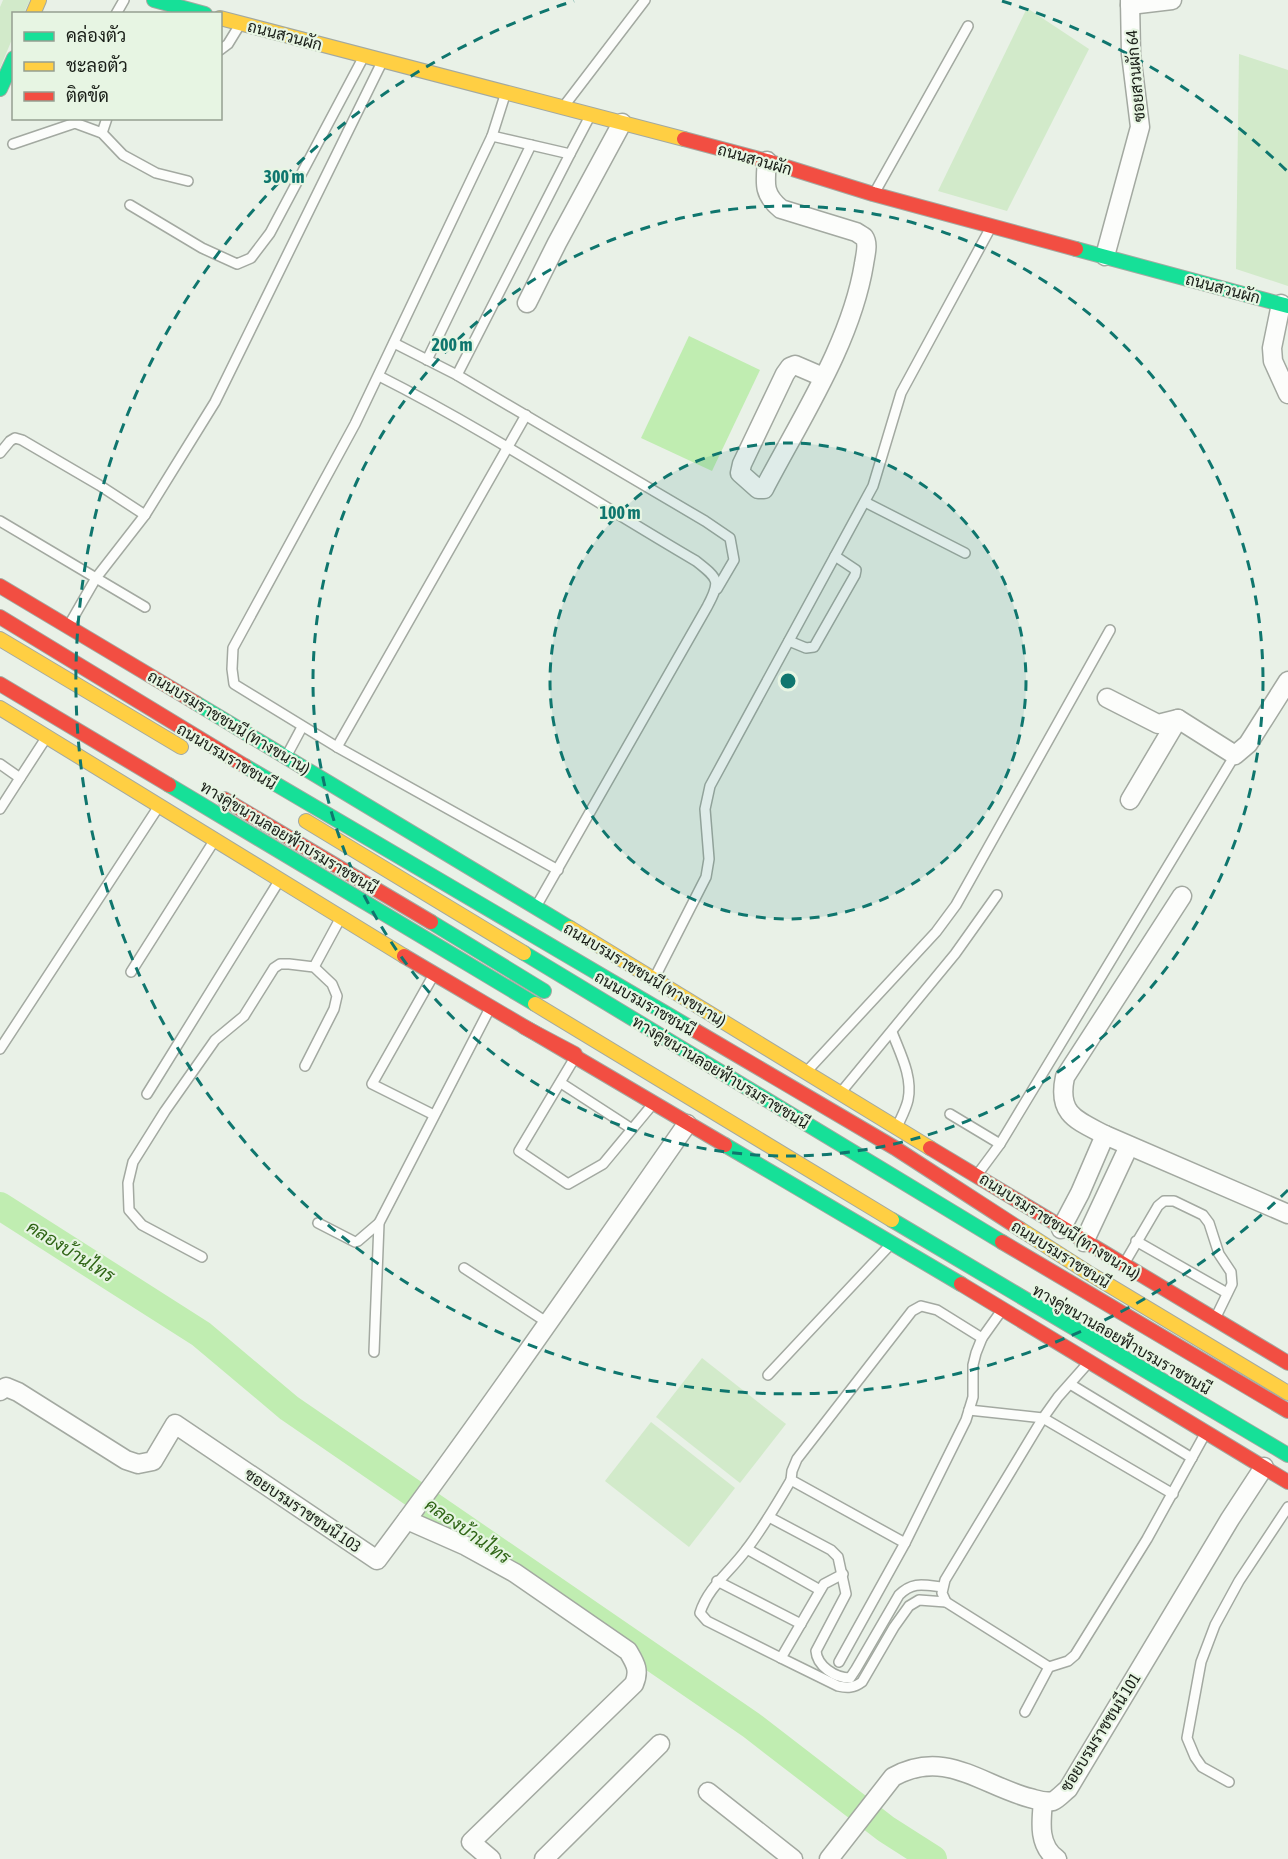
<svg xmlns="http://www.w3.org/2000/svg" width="1288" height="1859" viewBox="0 0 1288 1859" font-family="'Asap Condensed',Sarabun,sans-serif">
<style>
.green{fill:#d2eaca}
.water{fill:#c0edb1}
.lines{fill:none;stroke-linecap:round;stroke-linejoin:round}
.river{stroke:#c0edb1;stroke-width:28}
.lane-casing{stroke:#a3a9a1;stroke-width:12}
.street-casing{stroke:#a3a9a1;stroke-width:21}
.fast-casing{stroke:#a3a9a1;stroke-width:16}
.slow-casing{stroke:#a3a9a1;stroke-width:16}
.jam-casing{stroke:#a3a9a1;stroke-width:16}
.lane{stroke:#fcfdfb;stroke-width:9}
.street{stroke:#fcfdfb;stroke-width:18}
.fast{stroke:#16e098;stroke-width:14}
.slow{stroke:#ffcf43;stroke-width:14}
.jam{stroke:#f24e42;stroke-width:14}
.ring{fill:none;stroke:#0f766e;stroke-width:3;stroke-dasharray:10 8}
.labels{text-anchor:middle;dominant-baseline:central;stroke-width:4.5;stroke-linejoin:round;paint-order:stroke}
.street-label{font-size:16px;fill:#191e17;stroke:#e7f5e3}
.water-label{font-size:18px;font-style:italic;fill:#2f6515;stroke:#e7f5e3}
.centre{fill:#0f766e;stroke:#e7f5e3;stroke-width:3}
.ring-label{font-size:18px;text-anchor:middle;font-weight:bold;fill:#0f766e;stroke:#e7f5e3;stroke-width:4.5;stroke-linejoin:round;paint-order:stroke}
</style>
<rect width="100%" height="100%" fill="#e9f1e7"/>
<g class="green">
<polygon points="3,0 30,0 24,13 14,14 13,37 0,68 0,7"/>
<polygon points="1027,8 1089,49 1007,211 938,191"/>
<polygon points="1239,54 1288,70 1288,286 1236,269"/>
<polygon points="702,1358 786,1424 740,1483 656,1417"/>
<polygon points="651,1422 735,1488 689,1547 605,1481"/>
</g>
<polygon class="water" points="689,336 760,370 712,471 641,438"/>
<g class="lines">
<polyline class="river" points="0,1206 201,1334 289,1408 751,1725 886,1829 933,1859"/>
<defs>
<g id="lane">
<polyline points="116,14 124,0"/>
<polyline points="220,50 228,44 239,26"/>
<polyline points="505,95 492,136 355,424 233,648 232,669 234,684 337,747 558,870"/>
<polyline points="564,106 645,0"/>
<polyline points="102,133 107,118"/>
<polyline points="13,144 75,123 102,133 123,155 156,173 188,181"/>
<polyline points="570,154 590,116"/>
<polyline points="875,192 968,26"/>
<polyline points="130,205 202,248 237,264 251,258 270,233 363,58"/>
<polyline points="394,343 457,375 705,521 730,538 734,560 717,589"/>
<polyline points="427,360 531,145"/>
<polyline points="457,375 570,154 492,136"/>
<path d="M379,376C488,431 590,499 696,561C719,579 721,581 707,607L537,905"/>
<polyline points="0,453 10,441 15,438 22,440 99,485 145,515"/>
<polyline points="865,502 965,553"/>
<polyline points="0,521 96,578 69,625"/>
<polyline points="145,607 96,578 145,515 215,402 382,62"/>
<polyline points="789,641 806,648 814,647 855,575 856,570 835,556"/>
<polyline points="337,747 526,415"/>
<polyline points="287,755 302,727"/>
<polyline points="0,764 20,778 0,809"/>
<polyline points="20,778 46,738"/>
<polyline points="314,967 340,919"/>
<polyline points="131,972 214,841"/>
<polyline points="433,976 372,1084 434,1115"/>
<polyline points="655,977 706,877 709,859 705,809 710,786 873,486 901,393 991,227"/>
<path d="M892,1032C900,1053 913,1077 908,1100C906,1109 901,1118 897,1127"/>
<polyline points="0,1049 159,806"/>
<polyline points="574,1059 519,1151 568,1184 603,1164 652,1105"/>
<polyline points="808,1070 936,932 956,905 1110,630"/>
<polyline points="561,1083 632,1129"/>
<polyline points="842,1091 955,954 997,895"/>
<polyline points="147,1094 279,881"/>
<polyline points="950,1114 1000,1144"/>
<polyline points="977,1175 1000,1144 1235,755"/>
<polyline points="318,1223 355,1242 358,1241 379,1223"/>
<polyline points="1136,1241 1227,1293"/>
<polyline points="202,1257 142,1225 129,1210 128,1183 133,1162 165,1111 215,1040 244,1016 274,968 280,964 289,964 314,967 332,984 337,996 334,1009 305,1066"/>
<polyline points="1124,1264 1158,1206 1164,1201 1174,1201 1203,1215 1209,1223 1219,1254 1231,1272 1232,1284 1215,1319"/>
<polyline points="464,1268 548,1323"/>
<polyline points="374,1352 379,1223 489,1010"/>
<polyline points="768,1375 891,1244"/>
<polyline points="1070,1384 1192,1458"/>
<polyline points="969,1410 1043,1418 1173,1494"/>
<path d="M769,1517L831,1550L838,1557L846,1594L816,1651C817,1666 835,1678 850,1678L856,1669L899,1595C913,1581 924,1585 942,1587"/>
<polyline points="905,1543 791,1480 792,1471 797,1459 912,1311 921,1306 937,1310 982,1338"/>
<polyline points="747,1549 820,1590"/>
<path d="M843,1574L824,1584L781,1658L838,1686C847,1688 854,1688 862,1682L894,1627L909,1606L919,1600L946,1602L1049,1667"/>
<polyline points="717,1581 801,1624"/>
<polyline points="946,1602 942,1593 945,1580 1043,1418 1058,1397 1089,1362"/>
<path d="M781,1658L707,1621L700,1613C708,1587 730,1572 746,1550C763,1528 777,1504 791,1480"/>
<polyline points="839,1662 905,1543 966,1420 973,1397 973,1365 976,1353 982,1338 1002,1310"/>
<polyline points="1025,1712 1049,1667 1068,1661 1075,1655 1147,1539 1205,1434"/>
<polyline points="1229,1782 1202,1767 1195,1757 1187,1738 1201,1662 1215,1625 1239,1581 1288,1507"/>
</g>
<g id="street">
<polyline points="1130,5 1172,0"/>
<path d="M767,161C765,184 763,194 781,209L856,232C858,233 862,236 864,237C869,244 865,256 864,264C851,343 801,418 764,489H758L740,473L742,464L785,374L790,367L795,365L823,377"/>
<polyline points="1105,256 1140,127 1131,54 1130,0"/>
<polyline points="527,303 557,243 622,123"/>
<polyline points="1281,304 1272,348 1273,361 1288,394"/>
<polyline points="1107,698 1158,724 1178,719 1235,755 1248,744 1288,681"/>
<polyline points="1130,800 1178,719"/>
<path d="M1182,896L1065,1077C1057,1114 1076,1120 1105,1135L1288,1214"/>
<polyline points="1061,1229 1080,1193 1105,1135"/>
<polyline points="1084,1242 1129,1146"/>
<path d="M0,1391L6,1387L18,1392L126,1460L138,1464L153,1461L175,1424L377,1560C484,1417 585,1270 687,1124"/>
<path d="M407,1520L466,1546L515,1573L628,1651C635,1663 640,1670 634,1684L471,1842L491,1859"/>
<polyline points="708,1792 793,1859"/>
<path d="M1043,1802C1041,1822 1038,1846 1057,1859"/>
<polyline points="544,1859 660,1744"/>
<path d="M829,1859L893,1777C945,1748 981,1785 1030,1798C1038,1800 1045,1803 1053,1801C1058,1799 1063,1793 1068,1789L1230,1519L1264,1467"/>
</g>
<g id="fast">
<polyline points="154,0 205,14"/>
<polyline points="0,89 14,58"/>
<polyline points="1076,249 1288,306"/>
<polyline points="196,703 570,928"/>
<polyline points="245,766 696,1031"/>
<polyline points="169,785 535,1004"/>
<polyline points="431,922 544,991"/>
<polyline points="524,953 1002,1242"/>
<polyline points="725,1145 961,1284"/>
<polyline points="892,1220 1288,1455"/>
</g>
<g id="slow">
<polyline points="33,14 39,0"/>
<polyline points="220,18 684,139"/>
<polyline points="0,639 181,747"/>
<polyline points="0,708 404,956"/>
<polyline points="306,821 524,953"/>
<polyline points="570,928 930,1148"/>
<polyline points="535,1004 892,1220"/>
<polyline points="1020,1229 1087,1272 1288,1393"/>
</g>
<g id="jam">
<polyline points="684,139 767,161 873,194 1076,249"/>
<polyline points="0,586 196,703"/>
<polyline points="0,617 245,766"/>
<polyline points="0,684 169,785"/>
<polyline points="224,799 431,922"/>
<polyline points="404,956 725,1145"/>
<polyline points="524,1027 575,1054"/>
<polyline points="696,1031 895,1148 1020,1229"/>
<polyline points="930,1148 1288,1363"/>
<polyline points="1002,1242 1288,1411"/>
<polyline points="961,1284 1288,1482"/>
</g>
</defs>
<use href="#lane" class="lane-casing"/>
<use href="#street" class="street-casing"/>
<use href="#fast" class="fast-casing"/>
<use href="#slow" class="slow-casing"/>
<use href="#jam" class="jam-casing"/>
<use href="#lane" class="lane"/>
<use href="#street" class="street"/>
<use href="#fast" class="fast"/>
<use href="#slow" class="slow"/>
<use href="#jam" class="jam"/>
</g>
<circle cx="788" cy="681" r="238" fill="#0f766e" fill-opacity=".12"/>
<g class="ring">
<circle cx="788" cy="681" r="238"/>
<circle cx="788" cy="681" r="475"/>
<path d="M1288 1190A713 713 0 1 1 574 1M1002 1A713 713 0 0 1 1288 172"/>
</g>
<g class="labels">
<g class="street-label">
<text transform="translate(285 35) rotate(15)">ถนนสวนผัก</text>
<text transform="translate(1135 76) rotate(-95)">ซอยสวนผัก 64</text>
<text transform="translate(755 159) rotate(16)">ถนนสวนผัก</text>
<text transform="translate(1223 288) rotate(15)">ถนนสวนผัก</text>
<text transform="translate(229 722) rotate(31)">ถนนบรมราชชนนี (ทางขนาน)</text>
<text transform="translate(227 756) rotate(31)">ถนนบรมราชชนนี</text>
<text transform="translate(289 837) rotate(31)">ทางคู่ขนานลอยฟ้าบรมราชชนนี</text>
<text transform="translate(645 974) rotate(31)">ถนนบรมราชชนนี (ทางขนาน)</text>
<text transform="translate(645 1003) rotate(30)">ถนนบรมราชชนนี</text>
<text transform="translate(721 1072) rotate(31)">ทางคู่ขนานลอยฟ้าบรมราชชนนี</text>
<text transform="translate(1060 1226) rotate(32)">ถนนบรมราชชนนี (ทางขนาน)</text>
<text transform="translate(1061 1254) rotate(32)">ถนนบรมราชชนนี</text>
<text transform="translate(1122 1339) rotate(30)">ทางคู่ขนานลอยฟ้าบรมราชชนนี</text>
<text transform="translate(303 1510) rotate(34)">ซอยบรมราชชนนี 103</text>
<text transform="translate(1100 1732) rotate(-58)">ซอยบรมราชชนนี 101</text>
</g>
<g class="water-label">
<text transform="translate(71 1251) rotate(32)">คลองบ้านไทร</text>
<text transform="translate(468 1531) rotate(35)">คลองบ้านไทร</text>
</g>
</g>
<circle cx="788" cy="681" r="9" class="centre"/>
<g class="ring-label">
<text x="284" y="183">300 m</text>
<text x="452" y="351">200 m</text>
<text x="620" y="519">100 m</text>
</g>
<rect x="12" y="12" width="210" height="108" fill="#e7f5e3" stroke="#959f91" stroke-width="1.5"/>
<rect x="24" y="32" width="30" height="9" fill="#16e098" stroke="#959f91" stroke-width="1.5"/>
<text x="66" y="42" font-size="18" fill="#191e17">คล่องตัว</text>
<rect x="24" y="62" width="30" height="9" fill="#ffcf43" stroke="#959f91" stroke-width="1.5"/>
<text x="66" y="72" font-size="18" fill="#191e17">ชะลอตัว</text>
<rect x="24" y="92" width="30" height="9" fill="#f24e42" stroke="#959f91" stroke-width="1.5"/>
<text x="66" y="102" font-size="18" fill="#191e17">ติดขัด</text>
</svg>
